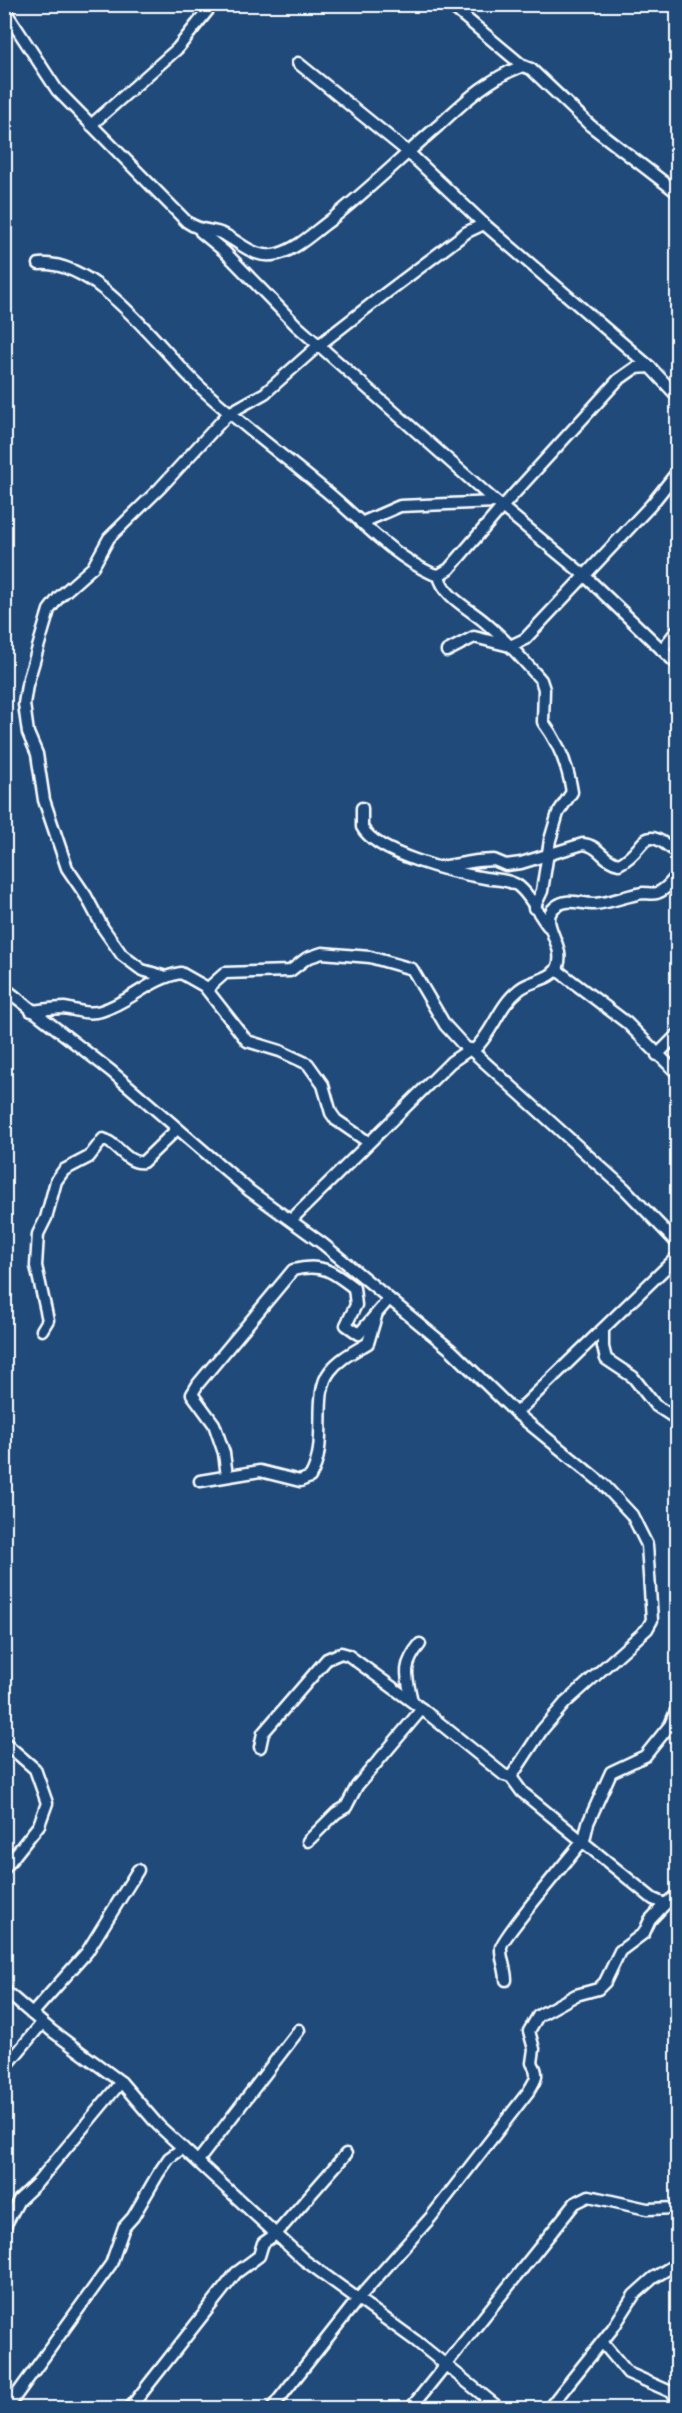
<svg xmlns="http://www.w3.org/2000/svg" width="682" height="2413" viewBox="0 0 682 2413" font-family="'Patrick Hand',sans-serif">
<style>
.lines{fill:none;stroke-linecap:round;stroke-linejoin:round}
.minor-casing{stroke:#fff;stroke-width:15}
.minor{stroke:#1f4a7a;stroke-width:10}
</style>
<rect width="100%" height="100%" fill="#1f4a7a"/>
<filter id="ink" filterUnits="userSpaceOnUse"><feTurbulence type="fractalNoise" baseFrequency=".0167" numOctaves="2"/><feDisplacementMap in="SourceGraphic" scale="12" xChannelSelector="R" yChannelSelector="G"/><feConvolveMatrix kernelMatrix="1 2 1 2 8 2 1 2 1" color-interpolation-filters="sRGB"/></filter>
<g filter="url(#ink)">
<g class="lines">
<defs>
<g id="minor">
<polyline points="449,4 523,66"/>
<path d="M4,9L57,90L187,222C203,233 211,228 225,235C242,244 256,260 278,254C297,249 313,233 328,222C366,192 401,158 438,126C463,103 490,77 523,66L531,69L591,126L678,193"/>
<polyline points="298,63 408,152 484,224 650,367 678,397"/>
<polyline points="91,125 177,49 213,4"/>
<polyline points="201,232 224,251 297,326 496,502 584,575 678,665"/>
<path d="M39,264C98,259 160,350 200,387C240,424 284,456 326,491C361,520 391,555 433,574L439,575L449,569L503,506L618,380L635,368L650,367"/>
<polyline points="361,523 400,506 496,502"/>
<path d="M439,575C443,598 473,610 488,625C507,641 524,661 541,680L544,689L543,722C558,742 568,766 572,792L558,813L550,840L542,891L534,908"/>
<polyline points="662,650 678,629"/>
<polyline points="447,651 474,637 510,646 525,639 651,505 678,471"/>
<path d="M362,808V827C376,854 455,873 485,878C496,880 507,879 517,885C530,894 538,914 548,926"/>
<path d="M441,867L477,861L494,860L506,865L521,863L583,844C599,845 604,862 619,864C649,850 638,819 678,854"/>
<polyline points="557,970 627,1023 678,1074"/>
<polyline points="163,976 142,970 122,955 103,928 86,896 67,868 44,800 37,754 28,733 24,704 27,685 49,610 59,597 93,567 109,538 160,488 229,413 265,393 319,345 378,299 467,232 484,224"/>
<polyline points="4,988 111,1071 250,1191 323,1244 451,1350 516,1413 603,1484 632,1515 647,1545 652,1620 647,1629 565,1703 542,1730 511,1777 522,1792 653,1899 665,1904 678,1894"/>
<polyline points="207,989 225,973 290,971 307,958 322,953 370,957 412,969 445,1025 467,1049"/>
<path d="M31,1011C42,1010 53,1008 64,1008C77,1010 88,1015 101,1011C130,1002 151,978 181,973L204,986L247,1041L280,1051L308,1064L323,1085L331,1113L336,1120L368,1142"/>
<path d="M474,1050C494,1031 498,1006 520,989C531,980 553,980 558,966C566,944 537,922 555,907C567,897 580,904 594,904C611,903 627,895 643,893C648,893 653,894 657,893C666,890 672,881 678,874"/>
<polyline points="657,1055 678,1034"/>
<polyline points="291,1220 451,1062 470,1049 624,1188 678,1244"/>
<polyline points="603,1329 603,1347 606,1359 633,1377 655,1405 678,1420"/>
<path d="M42,1330L48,1320L36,1266L38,1234L46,1218L56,1181L64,1170L89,1157L103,1139C119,1144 126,1164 143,1162L176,1130"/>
<polyline points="516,1413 678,1256"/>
<path d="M227,1476L224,1453L214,1424L192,1394L198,1384L293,1270C322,1263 332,1271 354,1288L356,1305L346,1325L359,1334L389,1299"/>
<path d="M200,1481L260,1471L300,1481L310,1477C330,1444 311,1395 330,1371C340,1358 355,1351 368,1343L376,1316"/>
<path d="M412,1701C406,1675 402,1666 420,1644"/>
<polyline points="4,1742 35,1769 47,1803 39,1825 4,1869"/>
<polyline points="260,1747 263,1733 327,1659 341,1653 348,1655 422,1709 504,1775 511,1777"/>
<polyline points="308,1841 336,1813 346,1807 357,1786 422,1709"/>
<polyline points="583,1844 588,1823 611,1772 645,1756 670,1725 676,1711"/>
<path d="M506,1980C506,1969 500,1957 501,1947C502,1938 570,1857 582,1842"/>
<polyline points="4,1990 52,2031 121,2082 158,2125 304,2260 416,2341 499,2408"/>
<polyline points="32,2014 87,1952 138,1870"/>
<polyline points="4,2069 42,2023"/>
<polyline points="198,2161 299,2030"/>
<polyline points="4,2228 19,2200 37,2183 121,2082"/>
<polyline points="602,2342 628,2373 671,2392 678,2400"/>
<polyline points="7,2408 111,2264 124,2227 133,2217 158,2174 169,2158 183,2148"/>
<polyline points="130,2408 236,2273 259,2256 263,2243 276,2234 346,2154"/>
<path d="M272,2408L358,2299L431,2217L528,2092C535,2081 540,2075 532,2063L534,2049L529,2031L538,2016L576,1995L598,1989L605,1982L620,1951L644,1933L650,1920L665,1904"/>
<polyline points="411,2408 575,2203 589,2196 647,2209 678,2208"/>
<polyline points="549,2408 613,2328 634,2295 653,2278 678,2263"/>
</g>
</defs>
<use href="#minor" class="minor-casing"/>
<use href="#minor" class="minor"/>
</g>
</g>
<rect width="682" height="2413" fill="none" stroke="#1f4a7a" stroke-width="24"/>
<rect x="12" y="12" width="658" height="2389" fill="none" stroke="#fff" stroke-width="2" filter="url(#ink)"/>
</svg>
